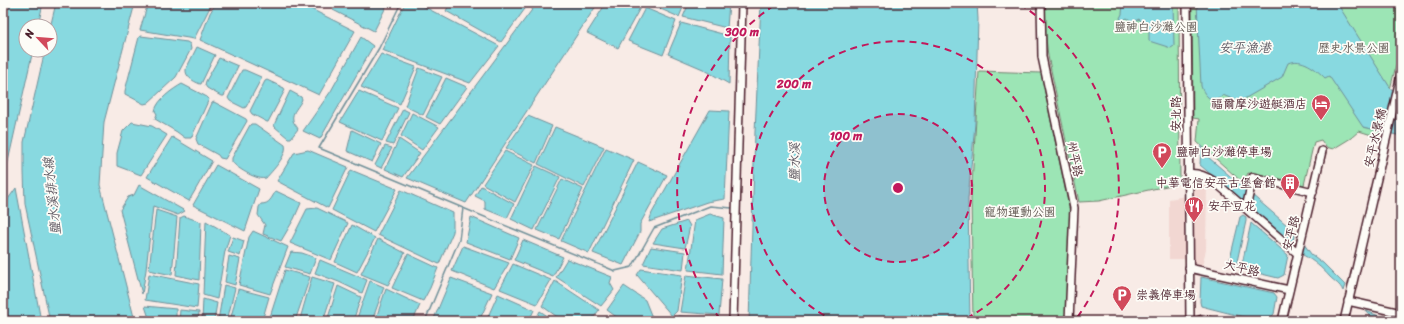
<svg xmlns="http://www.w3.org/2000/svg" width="1404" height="324" viewBox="0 0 1404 324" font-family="Sriracha,'LXGW WenKai TC',sans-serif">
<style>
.built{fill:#f2d7d2}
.green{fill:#9ce5b5;stroke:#738270}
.water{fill:#88d9e0;stroke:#6f8f98}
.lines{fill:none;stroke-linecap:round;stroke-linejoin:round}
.stream{stroke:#6f8f98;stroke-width:1.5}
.minor-casing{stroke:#4a1f2b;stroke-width:10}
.minor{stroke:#fdfcf7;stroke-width:7}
.ring{fill:none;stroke:#c2185b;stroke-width:2;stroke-dasharray:7 5}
.labels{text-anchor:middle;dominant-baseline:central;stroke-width:3.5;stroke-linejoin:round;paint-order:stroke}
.park-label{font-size:12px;fill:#635a54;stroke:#fdfcf7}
.poi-label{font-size:12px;fill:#4a1f2b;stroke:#fdfcf7;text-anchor:start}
.street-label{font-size:12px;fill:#4a1f2b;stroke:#fdfcf7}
.water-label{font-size:13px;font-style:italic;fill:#5d5761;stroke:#fdfcf7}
.centre{fill:#c2185b;stroke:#fdfcf7;stroke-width:2}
.ring-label{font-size:12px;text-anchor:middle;font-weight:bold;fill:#c2185b;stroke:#fdfcf7;stroke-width:3.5;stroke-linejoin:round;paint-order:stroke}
</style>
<rect width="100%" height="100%" fill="#f8ebe6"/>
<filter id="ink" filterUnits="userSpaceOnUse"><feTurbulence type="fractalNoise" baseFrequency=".025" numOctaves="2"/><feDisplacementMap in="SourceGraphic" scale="8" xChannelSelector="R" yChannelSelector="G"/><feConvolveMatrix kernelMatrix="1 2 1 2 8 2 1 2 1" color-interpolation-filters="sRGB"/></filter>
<g filter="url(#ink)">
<polygon class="built" points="1207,182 1206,250 1202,266 1183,259 1169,259 1169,199 1192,195 1192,190 1196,184"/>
<g class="green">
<polygon points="1042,3 1179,3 1180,183 1099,201 1079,202 1048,56"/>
<polygon points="1192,3 1401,3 1401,46 1378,137 1359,131 1351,138 1333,149 1326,147 1321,140 1314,142 1304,185 1248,173 1243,183 1197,142 1199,119 1193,118"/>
<polygon points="979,71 1041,73 1070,212 1066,321 973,321 971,199"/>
</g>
<g class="water">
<polygon points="3,3 43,3 38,26 26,26 26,50 33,50 5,175 3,178"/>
<polygon points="56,3 135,3 104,122 100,185 135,321 50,321 25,204 24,172 24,142 45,50 50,50 50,28"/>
<polygon points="148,3 212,3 194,39 140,30"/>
<polygon points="216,3 299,3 355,31 319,95 200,40 210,13"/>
<polygon points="336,3 388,3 374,31 333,10"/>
<polygon points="405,3 417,3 499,46 470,83 382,50"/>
<polygon points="450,3 523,3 527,6 501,42 446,11"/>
<polygon points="537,3 598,3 466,203 407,178"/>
<polygon points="606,3 634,3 641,6 618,48 587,33"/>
<polygon points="649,3 685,3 679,17 649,4"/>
<polygon points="689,3 729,3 727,28 683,17"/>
<polygon points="761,3 977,3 978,19 975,124 968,199 970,321 749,321 755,132"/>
<polygon points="1126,3 1173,3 1174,46 1171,48 1149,41 1149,28 1139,19 1133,22 1127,18 1122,21 1120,18 1122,14 1123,4"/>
<path d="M1197,3H1337L1391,89L1401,91V136L1363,127L1329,76L1325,78C1316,69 1302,57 1288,63L1282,77L1239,102L1223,95C1214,106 1204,96 1201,86Z"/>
<polygon points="645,8 676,21 663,55 628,41"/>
<polygon points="681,23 730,36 729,84 703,69 668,54"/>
<polygon points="141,36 187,42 190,44 191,49 176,77 148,103 144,104 125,94 125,91 139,37"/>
<polygon points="361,37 373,46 320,139 303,131 331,91"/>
<path d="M197,47L215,55L201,84H200C193,81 185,77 186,69Z"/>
<polygon points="381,54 416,67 400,104 361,87"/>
<polygon points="219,58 238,66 224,96 221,96 207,88 205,85 206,81"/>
<polygon points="419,68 442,77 423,115 405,106"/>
<polygon points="242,70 245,70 261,77 261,79 246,107 244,108 230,101 228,98"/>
<polygon points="446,78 467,87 440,124 426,117"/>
<polygon points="267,80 284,88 285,90 268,122 267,122 252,114 250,111 265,81"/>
<path d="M182,84L207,97L209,99L193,134L191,138H185L177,132L155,119L157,114L155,111C157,100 173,89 182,84Z"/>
<path d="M290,91L301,97L302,99C300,106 291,112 293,120C293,123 297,126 298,129L291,138H288L275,127L274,125Z"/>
<polygon points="359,91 398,108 382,141 340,122"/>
<polygon points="214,102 246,119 247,121 225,159 220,158 218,155 198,144 196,139 212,103"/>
<polygon points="403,109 409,112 393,145 386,143"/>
<polygon points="710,110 729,111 725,199 707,202 649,222 652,213"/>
<polygon points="412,113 439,127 422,150 401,136"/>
<polygon points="528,116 552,126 536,163 506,148"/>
<polygon points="132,122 152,126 167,135 141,175 117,166 117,153 123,131"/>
<path d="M251,124H255L285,145C288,155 272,171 266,178C258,181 238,169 232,162V158L250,125Z"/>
<polygon points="555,127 604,147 584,187 538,164"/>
<polygon points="352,130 381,144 372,162 347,151"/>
<polygon points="172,137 212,161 189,201 147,177"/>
<polygon points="399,139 420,153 403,177 385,169"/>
<polygon points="1201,145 1208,157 1295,232 1293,241 1289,241 1200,165"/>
<polygon points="385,146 392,148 381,168 375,165"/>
<polygon points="606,148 634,160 589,253 561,241"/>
<polygon points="308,150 348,167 328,208 277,181 294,153"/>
<polygon points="505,151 534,165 515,202 483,184"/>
<polygon points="638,162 667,175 640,224 640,232 623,265 593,253"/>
<polygon points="216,165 259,189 245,231 193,205"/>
<polygon points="536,166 560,177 534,230 511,219"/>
<polygon points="351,170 397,189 374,232 332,210"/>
<polygon points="562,179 583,189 559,239 537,230"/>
<polygon points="139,185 185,211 178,215 153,206 146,270 142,294 120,210 128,197 134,195"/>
<polygon points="481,186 514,204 507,218 485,209 485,201 475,196"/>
<polygon points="16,188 41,321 3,321 3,206"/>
<polygon points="401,190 453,213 453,232 439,264 378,235"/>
<path d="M276,191L301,203L294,219L281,241L263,234L265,225L258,215L259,207L261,204C270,204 271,198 276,191Z"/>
<polygon points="317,208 348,223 331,260 290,243 307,209"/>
<polygon points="156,210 177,217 172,275 149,270"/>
<polygon points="710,214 724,218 722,274 688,270 695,220"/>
<polygon points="1243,215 1246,217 1246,221 1236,266 1231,266 1229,263 1240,217"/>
<polygon points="184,216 201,222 199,280 176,275 180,218"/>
<polygon points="471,217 519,238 510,259 466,242"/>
<polygon points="206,221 230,235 225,251 217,299 203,295"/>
<polygon points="687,221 690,226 685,248 653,243 662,229"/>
<polygon points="1251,223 1288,255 1284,275 1278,278 1241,269"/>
<polygon points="352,225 375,238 357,272 335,262"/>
<polygon points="253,231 288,247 270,294 239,285 249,237"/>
<polygon points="233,237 244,241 240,256 228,252"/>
<polygon points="378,239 405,253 388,285 361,274"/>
<polygon points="523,240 563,257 553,276 514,260"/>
<path d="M1304,244L1311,254L1323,263L1345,285L1343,291C1340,284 1335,282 1330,277C1322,268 1314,261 1303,255L1302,249Z"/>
<polygon points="463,246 509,263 494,288 452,271"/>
<polygon points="651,247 685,252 683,270 643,264"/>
<polygon points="291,252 302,253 316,258 310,274 285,267"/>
<polygon points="408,254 438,268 430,288 423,301 392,288"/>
<polygon points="229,256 240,259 235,285 225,282"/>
<polygon points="567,259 612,277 610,283 614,290 601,306 556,277"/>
<polygon points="320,260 367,280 362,293 339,282 315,273"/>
<polygon points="513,264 551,280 537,304 500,289"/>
<polygon points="641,269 682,275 677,311 672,316 637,275"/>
<polygon points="285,270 310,277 295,321 281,321 270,317"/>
<polygon points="149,274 199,284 197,308 145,300"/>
<polygon points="686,275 722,279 719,315 680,312"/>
<polygon points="312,277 335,284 323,321 306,321 300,319"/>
<polygon points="1201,277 1274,293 1277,297 1274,314 1268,321 1259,321 1201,306 1200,302"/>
<polygon points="451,278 492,293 479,321 433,321"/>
<polygon points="370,281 384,287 372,321 356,321"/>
<polygon points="555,281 599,310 591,321 563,321 542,306"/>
<polygon points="224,285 235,288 227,321 218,321"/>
<polygon points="338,286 361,297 353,321 327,321"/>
<polygon points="624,286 645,300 651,315 658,321 622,321 607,310"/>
<polygon points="238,289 269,297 262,321 230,321"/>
<polygon points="386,289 420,305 413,321 375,321"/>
<polygon points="498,294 534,310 529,321 486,321"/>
<polygon points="203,299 217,303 214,321 202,321"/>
<polygon points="145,306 176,309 176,321 150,321"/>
<polygon points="180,310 199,312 198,321 179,321"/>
<polygon points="540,311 555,321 535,321"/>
<path d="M1366,311L1392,321C1380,321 1374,321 1366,311Z"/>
<polygon points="679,316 719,320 719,321 677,321 676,319"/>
</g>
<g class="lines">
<g class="stream">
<polyline points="401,3 379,48 319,148 463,208 459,240 425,321"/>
<polyline points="463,208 615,271 632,267 654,228 710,206 732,208"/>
</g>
<defs>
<g id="minor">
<polyline points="1041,3 1042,57 1074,208 1069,321"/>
<polyline points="1187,3 1190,321"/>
<path d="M1188,174C1197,172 1207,177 1215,182L1297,253"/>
<polyline points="1246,208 1253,177 1313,192"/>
<polyline points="1189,268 1289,290"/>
<polyline points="1348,301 1401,313"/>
<polyline points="733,321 742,3"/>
<polyline points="1198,321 1203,319 1210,321"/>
<polyline points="1282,321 1322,151"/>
<polyline points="1344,321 1401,75"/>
</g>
</defs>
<use href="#minor" class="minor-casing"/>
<use href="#minor" class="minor"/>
</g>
</g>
<circle cx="898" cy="188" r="74" fill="#c2185b" fill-opacity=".12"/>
<g class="ring">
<circle cx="898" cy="188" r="74"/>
<path d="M835 321A147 147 0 1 1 961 321"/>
<path d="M720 319A221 221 0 0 1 776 4M1020 4A221 221 0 0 1 1076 319"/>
</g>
<defs>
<symbol id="hotel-pin" viewBox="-11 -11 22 30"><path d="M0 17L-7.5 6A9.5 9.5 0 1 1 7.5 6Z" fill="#d1495b" stroke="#fdfcf7"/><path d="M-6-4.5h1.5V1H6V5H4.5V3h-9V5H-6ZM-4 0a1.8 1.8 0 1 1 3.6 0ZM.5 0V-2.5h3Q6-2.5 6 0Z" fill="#fff"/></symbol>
<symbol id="parking-pin" viewBox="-11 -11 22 30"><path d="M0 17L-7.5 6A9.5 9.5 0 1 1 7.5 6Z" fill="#d1495b" stroke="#fdfcf7"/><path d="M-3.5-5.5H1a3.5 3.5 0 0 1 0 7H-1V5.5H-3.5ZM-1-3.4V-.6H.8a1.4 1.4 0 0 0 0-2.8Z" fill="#fff"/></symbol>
<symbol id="building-pin" viewBox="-11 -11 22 30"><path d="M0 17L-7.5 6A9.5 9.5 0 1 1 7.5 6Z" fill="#d1495b" stroke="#fdfcf7"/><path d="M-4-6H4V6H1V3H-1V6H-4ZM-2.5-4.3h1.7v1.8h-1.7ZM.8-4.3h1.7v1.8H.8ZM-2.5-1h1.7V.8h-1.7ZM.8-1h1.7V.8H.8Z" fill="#fff"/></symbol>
<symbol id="restaurant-pin" viewBox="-11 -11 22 30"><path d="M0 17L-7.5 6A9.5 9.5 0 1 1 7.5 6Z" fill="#d1495b" stroke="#fdfcf7"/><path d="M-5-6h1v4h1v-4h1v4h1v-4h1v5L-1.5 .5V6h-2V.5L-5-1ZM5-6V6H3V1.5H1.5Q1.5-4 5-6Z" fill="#fff"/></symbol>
</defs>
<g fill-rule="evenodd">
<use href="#hotel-pin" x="1310" y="93" width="22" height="30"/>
<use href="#parking-pin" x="1151" y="141" width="22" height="30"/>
<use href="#building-pin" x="1279" y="172" width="22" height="30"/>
<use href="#restaurant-pin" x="1183" y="195" width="22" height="30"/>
<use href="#parking-pin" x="1111" y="284" width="22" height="30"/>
</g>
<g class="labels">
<g class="park-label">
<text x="1156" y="27">鹽神白沙灘公園</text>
<text x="1354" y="48">歷史水景公園</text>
<text x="1020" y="212">寵物運動公園</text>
</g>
<g class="poi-label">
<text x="1307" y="104" text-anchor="end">福爾摩沙遊艇酒店</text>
<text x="1176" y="152">鹽神白沙灘停車場</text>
<text x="1276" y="183" text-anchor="end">中華電信安平古堡會館</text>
<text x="1208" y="206">安平豆花</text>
<text x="1136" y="295">崇義停車場</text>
</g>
<g class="street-label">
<text transform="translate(1176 114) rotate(-90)">安北路</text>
<text transform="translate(1375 138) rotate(-77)">安平水景橋</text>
<text transform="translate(1075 159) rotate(78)">州平路</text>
<text transform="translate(1291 233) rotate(-76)">安平路</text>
<text transform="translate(1242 268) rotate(13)">大平路</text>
</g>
<g class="water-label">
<text x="1245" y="47">安平漁港</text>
<text transform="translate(794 162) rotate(-90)">鹽水溪</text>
<text transform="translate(52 196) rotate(-96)">鹽水溪排水線</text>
</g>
</g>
<circle cx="898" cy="188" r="6" class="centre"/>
<g class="ring-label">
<text x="742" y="36">300 m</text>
<text x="794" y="88">200 m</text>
<text x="846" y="140">100 m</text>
</g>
<rect width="1404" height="324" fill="none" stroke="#fdfcf7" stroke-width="16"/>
<rect x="8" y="8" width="1388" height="308" fill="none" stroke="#4a1f2b" stroke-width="1.5" filter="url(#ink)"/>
<g transform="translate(38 38) rotate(296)"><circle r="19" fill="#fdfcf7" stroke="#b5a4a5"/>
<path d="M0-3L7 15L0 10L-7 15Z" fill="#d1495b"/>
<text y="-6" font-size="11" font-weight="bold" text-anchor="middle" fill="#4a1f2b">N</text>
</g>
</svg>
